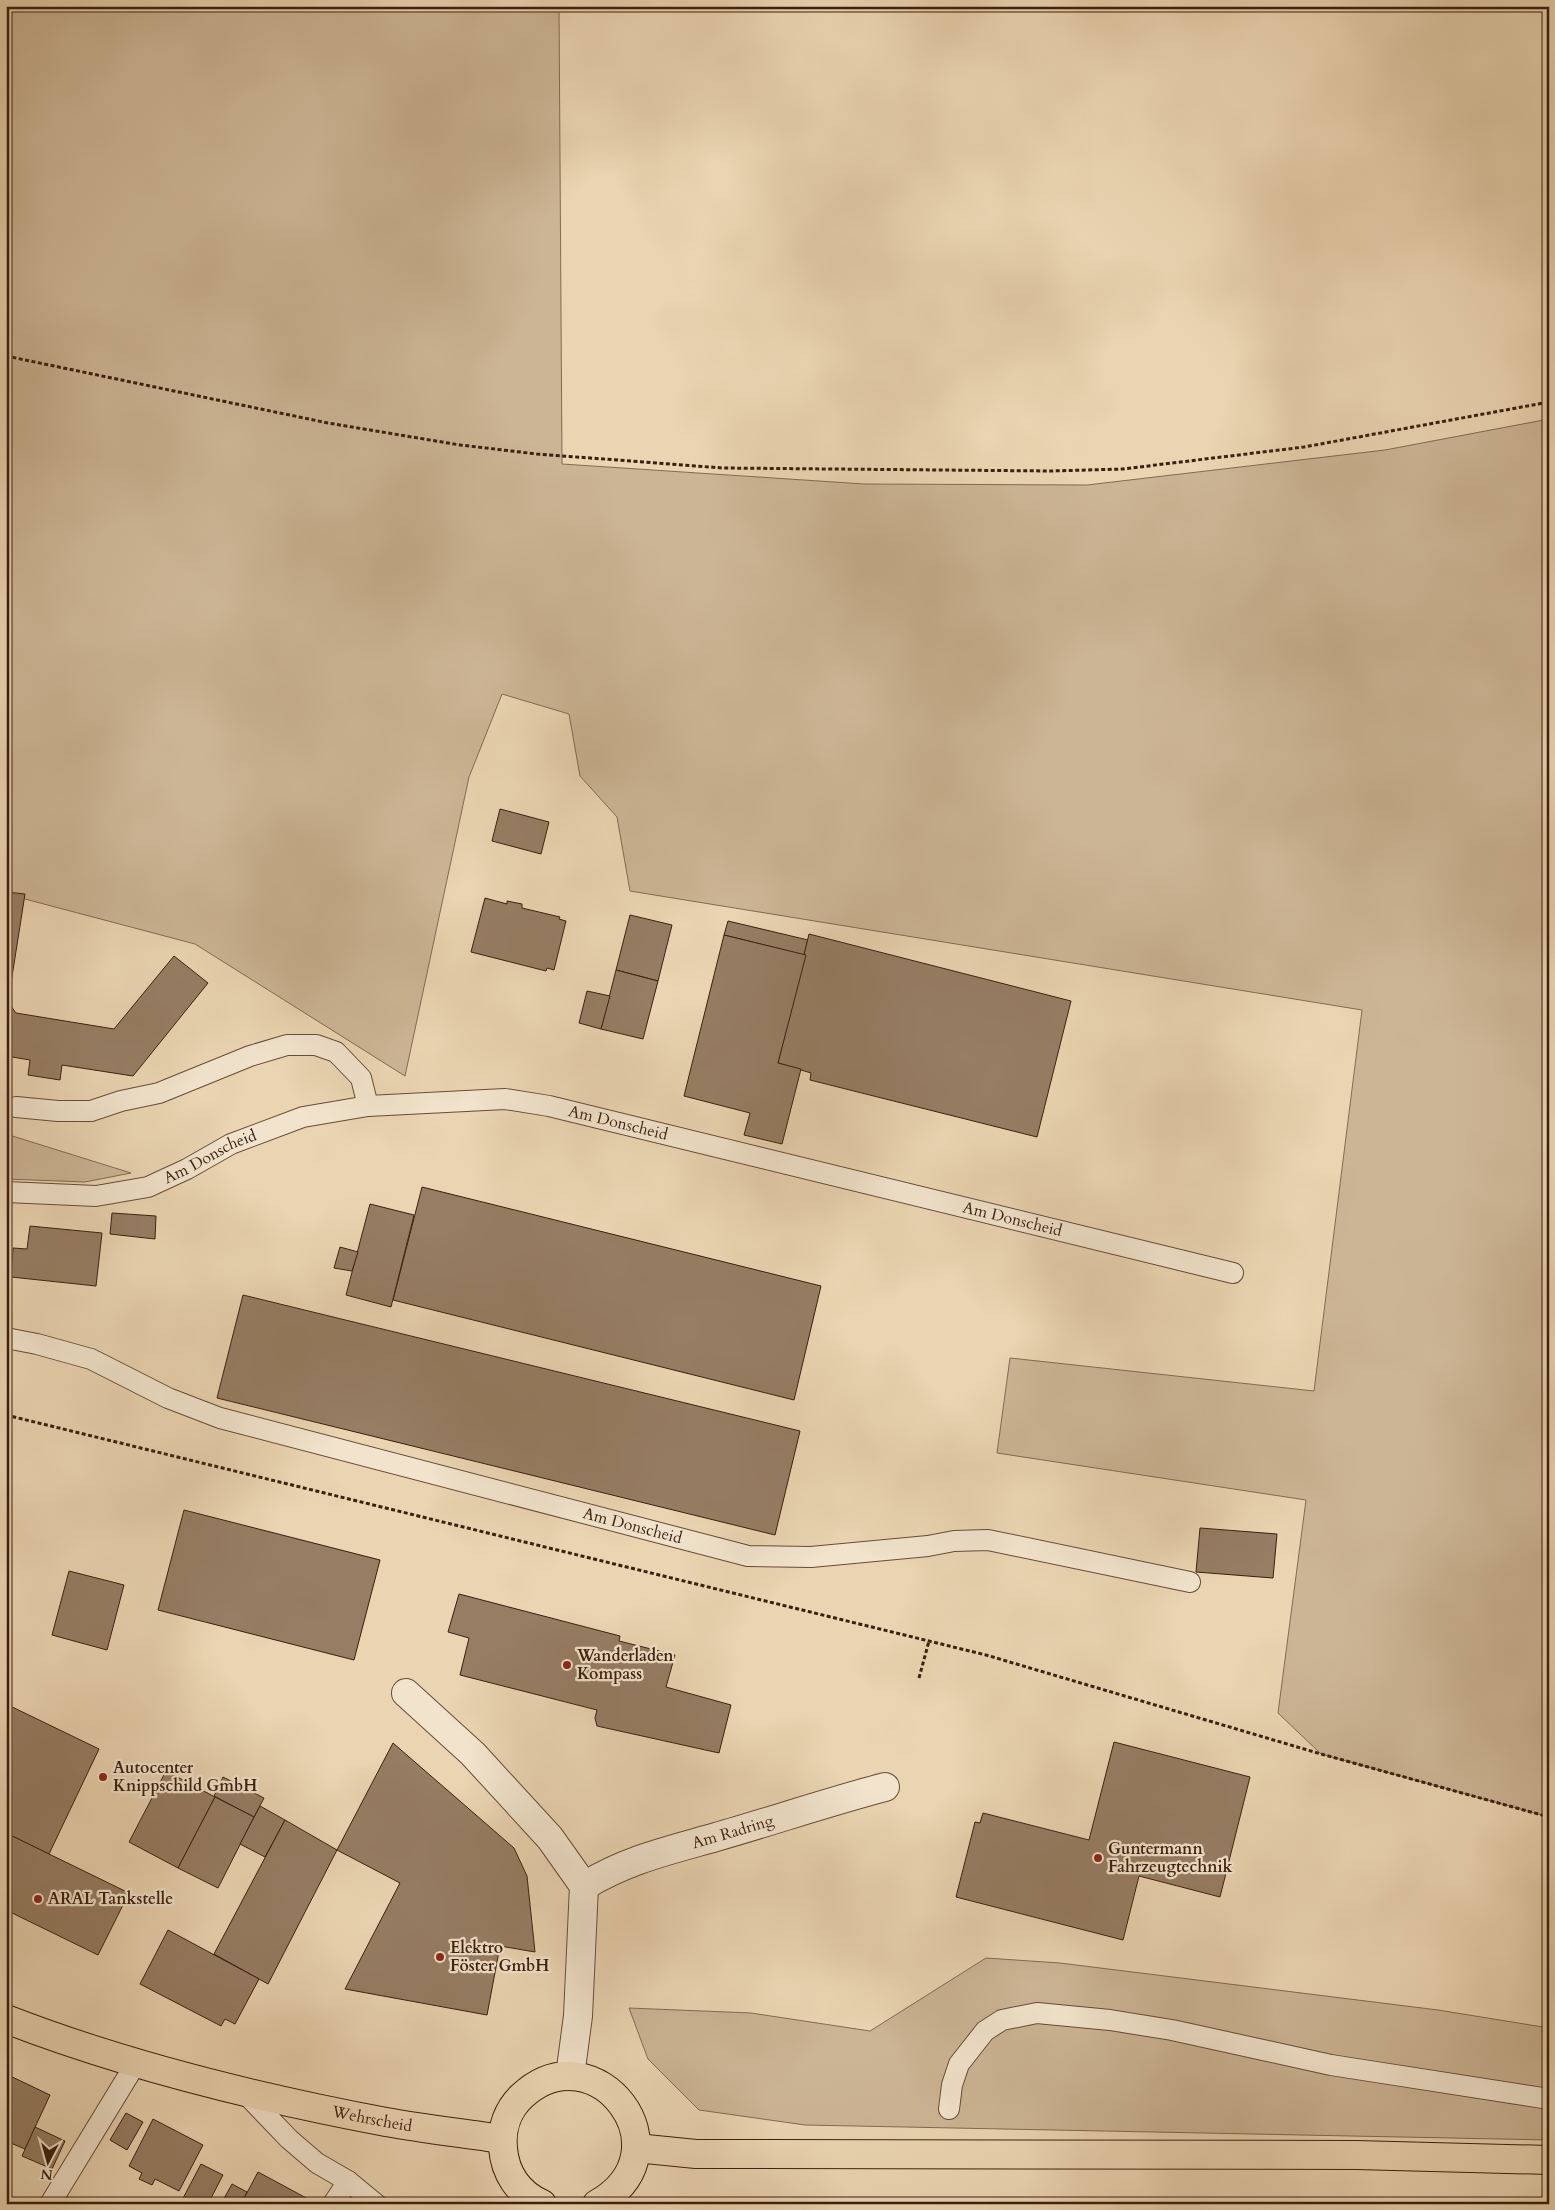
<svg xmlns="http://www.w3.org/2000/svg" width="1555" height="2210" viewBox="0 0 1555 2210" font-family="Cardo,serif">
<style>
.green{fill:#ccb595;stroke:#846a52}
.building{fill:#967d63;stroke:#3b1f0e}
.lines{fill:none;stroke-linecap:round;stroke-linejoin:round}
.lane-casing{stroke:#674c37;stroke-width:22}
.street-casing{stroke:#674c37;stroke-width:30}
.primary-casing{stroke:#3b1f0e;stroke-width:30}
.path{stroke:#3b1f0e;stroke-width:3;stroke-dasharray:4 2.5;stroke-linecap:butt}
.lane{stroke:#f1e3cc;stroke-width:20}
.street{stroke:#f1e3cc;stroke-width:28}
.primary{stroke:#ead4b1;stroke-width:28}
.poi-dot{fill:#8f2418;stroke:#f1e3cc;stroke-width:2}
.labels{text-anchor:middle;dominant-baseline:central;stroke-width:4.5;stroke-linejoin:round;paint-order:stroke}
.street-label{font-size:16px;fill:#3b1f0e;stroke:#f1e3cc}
.poi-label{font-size:16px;font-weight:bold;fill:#3b1f0e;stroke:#f1e3cc;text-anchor:start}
</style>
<rect width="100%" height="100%" fill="#ead4b1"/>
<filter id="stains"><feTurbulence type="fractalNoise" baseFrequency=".004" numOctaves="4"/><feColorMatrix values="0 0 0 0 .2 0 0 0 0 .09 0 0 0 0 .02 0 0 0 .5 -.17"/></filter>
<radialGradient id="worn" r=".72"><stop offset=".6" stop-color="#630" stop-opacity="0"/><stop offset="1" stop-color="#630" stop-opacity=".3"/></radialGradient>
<g class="green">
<polygon points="6,6 559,6 562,464 864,484 1087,485 1385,450 1549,419 1549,1817 1321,1754 1278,1713 1306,1500 997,1453 1010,1358 1314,1391 1362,1010 630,891 617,817 580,776 569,714 502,694 469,777 405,1076 195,944 6,894"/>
<polygon points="6,1134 131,1173 85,1182 6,1179"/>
<polygon points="986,1958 1060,1963 1438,2010 1549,2028 1549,2140 805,2125 699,2110 648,2059 629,2008 751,2013 870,2031"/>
</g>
<g class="building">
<polygon points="500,809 549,822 541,854 492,841"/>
<polygon points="6,892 25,894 8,1002 16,1013 114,1029 174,956 208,983 133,1076 62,1065 60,1080 28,1075 30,1060 6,1056"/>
<polygon points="485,898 507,904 507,901 522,904 522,908 560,917 559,919 566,921 554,970 547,968 546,971 471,952"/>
<polygon points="630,915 672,925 658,981 616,970"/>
<polygon points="728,921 808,940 804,955 724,935"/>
<polygon points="809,934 1071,1001 1037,1137 810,1080 811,1073 778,1063"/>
<polygon points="724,935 806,955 778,1063 801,1069 782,1144 744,1135 750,1113 684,1096"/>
<polygon points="616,970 658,981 643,1039 601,1029"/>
<polygon points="587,991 610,996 601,1029 579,1023"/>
<polygon points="422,1187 821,1286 794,1400 393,1300"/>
<polygon points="370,1204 414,1215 391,1307 346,1295"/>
<polygon points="112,1213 156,1216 155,1239 110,1234"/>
<polygon points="30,1226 102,1233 96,1286 11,1277 13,1248 27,1249"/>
<polygon points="340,1247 358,1252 352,1271 334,1268"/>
<polygon points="243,1295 800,1431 775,1535 217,1398"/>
<polygon points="184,1510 380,1560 354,1660 158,1610"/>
<polygon points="1200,1528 1277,1534 1273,1578 1196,1572"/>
<polygon points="69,1571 124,1585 107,1650 52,1635"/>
<polygon points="459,1594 620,1636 619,1641 675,1655 666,1687 731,1705 719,1753 597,1726 595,1718 597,1710 460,1675 469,1638 448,1632"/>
<polygon points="6,1704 99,1749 49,1854 6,1833"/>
<polygon points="1114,1742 1250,1777 1220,1897 1139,1876 1123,1940 956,1897 975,1822 980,1823 983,1813 1089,1840"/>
<polygon points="393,1743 514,1848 527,1876 535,1952 500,1946 487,2015 345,1989 400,1883 337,1850"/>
<polygon points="166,1771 215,1797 178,1868 129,1842"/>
<polygon points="223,1777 264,1798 254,1817 214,1796"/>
<polygon points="215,1797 254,1817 218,1888 178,1868"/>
<polygon points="260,1806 285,1820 265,1857 240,1844"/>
<polygon points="285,1820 337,1850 268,1984 214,1954"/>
<polygon points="6,1833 129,1893 98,1955 6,1910"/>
<polygon points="168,1930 259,1979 235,2024 225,2019 221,2026 140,1984"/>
<polygon points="6,2074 50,2095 25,2149 6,2141"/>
<polygon points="126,2113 143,2122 127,2150 110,2140"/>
<polygon points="153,2119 203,2145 179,2191 155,2179 152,2185 139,2179 142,2173 129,2166"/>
<polygon points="35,2127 65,2141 52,2169 22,2156"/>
<polygon points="201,2164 223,2175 208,2204 180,2204"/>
<polygon points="258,2172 310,2200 308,2204 241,2204"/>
<polygon points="232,2184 247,2192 241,2204 221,2204"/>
</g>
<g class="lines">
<defs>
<g id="lane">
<polyline points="16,1107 58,1111 91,1111 121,1101 159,1093 250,1056 287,1045 316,1045 336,1052 361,1078 368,1106"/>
<path id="s1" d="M6,1192L96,1196L148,1187L187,1169L231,1144L303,1117L368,1106L505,1099L549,1106L1233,1273"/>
<path id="s2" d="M6,1338L37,1344L91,1359L168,1398L220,1418L748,1556L811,1557L928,1546L954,1541L988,1540L1190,1582"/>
<polyline points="243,2091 289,2139 317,2163 348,2181 376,2204"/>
<polyline points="949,2109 952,2085 959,2064 985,2031 1002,2020 1037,2013 1110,2020 1172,2030 1331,2065 1549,2099"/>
<polyline points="50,2204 136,2063"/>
<polyline points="333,2204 348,2181"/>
</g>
<g id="street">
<polyline points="406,1693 473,1754 550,1838 584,1886 578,2016 570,2076"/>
<path id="s3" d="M584,1886C629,1859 667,1851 716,1837C772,1821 828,1802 885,1787"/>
</g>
<g id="primary">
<path id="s4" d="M6,2019C127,2066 259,2098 386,2122C424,2129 463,2133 502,2139"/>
<polyline points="636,2148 696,2154 1356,2155 1549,2160"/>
<path d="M542,2204C518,2193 505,2173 503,2148C501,2128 508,2109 522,2096C595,2028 691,2151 597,2204"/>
</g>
</defs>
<use href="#lane" class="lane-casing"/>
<use href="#street" class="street-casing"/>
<use href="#primary" class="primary-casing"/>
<g class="path">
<polyline points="6,356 328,423 460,445 537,454 723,468 1051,471 1123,469 1304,447 1549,402"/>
<polyline points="6,1415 986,1655 1321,1754 1549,1817"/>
<polyline points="919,1678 929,1641"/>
</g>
<use href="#lane" class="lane"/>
<use href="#street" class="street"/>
<use href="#primary" class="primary"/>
</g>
<g class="poi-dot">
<circle cx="567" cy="1665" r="5"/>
<circle cx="103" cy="1777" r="5"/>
<circle cx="1098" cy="1858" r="5"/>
<circle cx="38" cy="1899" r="5"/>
<circle cx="440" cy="1957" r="5"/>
</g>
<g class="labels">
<g class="street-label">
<text stroke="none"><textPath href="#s1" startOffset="632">Am Donscheid</textPath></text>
<text stroke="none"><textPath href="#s1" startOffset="212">Am Donscheid</textPath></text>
<text stroke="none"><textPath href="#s1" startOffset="1038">Am Donscheid</textPath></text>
<text stroke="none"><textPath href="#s2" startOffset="656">Am Donscheid</textPath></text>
<text stroke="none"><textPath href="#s3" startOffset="159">Am Radring</textPath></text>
<text stroke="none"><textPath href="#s4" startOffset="380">Wehrscheid</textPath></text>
</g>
<g class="poi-label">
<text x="577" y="1656">Wanderladen<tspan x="577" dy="18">Kompass</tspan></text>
<text x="113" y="1768">Autocenter<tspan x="113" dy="18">Knippschild GmbH</tspan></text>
<text x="1108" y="1849">Guntermann<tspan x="1108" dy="18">Fahrzeugtechnik</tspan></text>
<text x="48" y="1899">ARAL Tankstelle</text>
<text x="450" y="1948">Elektro<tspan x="450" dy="18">Föster GmbH</tspan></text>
</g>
</g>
<rect width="1555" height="2210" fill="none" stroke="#ead4b1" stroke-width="25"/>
<rect x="8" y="8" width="1540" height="2195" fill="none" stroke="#3b1f0e" stroke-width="2.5"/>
<rect x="12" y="12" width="1530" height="2185" fill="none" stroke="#3b1f0e"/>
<g transform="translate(48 2162) rotate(186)" stroke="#f1e3cc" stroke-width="4" paint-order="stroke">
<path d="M0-4L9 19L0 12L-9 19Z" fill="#3b1f0e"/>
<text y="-8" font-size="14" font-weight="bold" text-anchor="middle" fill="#3b1f0e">N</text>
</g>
<rect width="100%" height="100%" filter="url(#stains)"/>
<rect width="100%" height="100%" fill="url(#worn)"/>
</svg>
